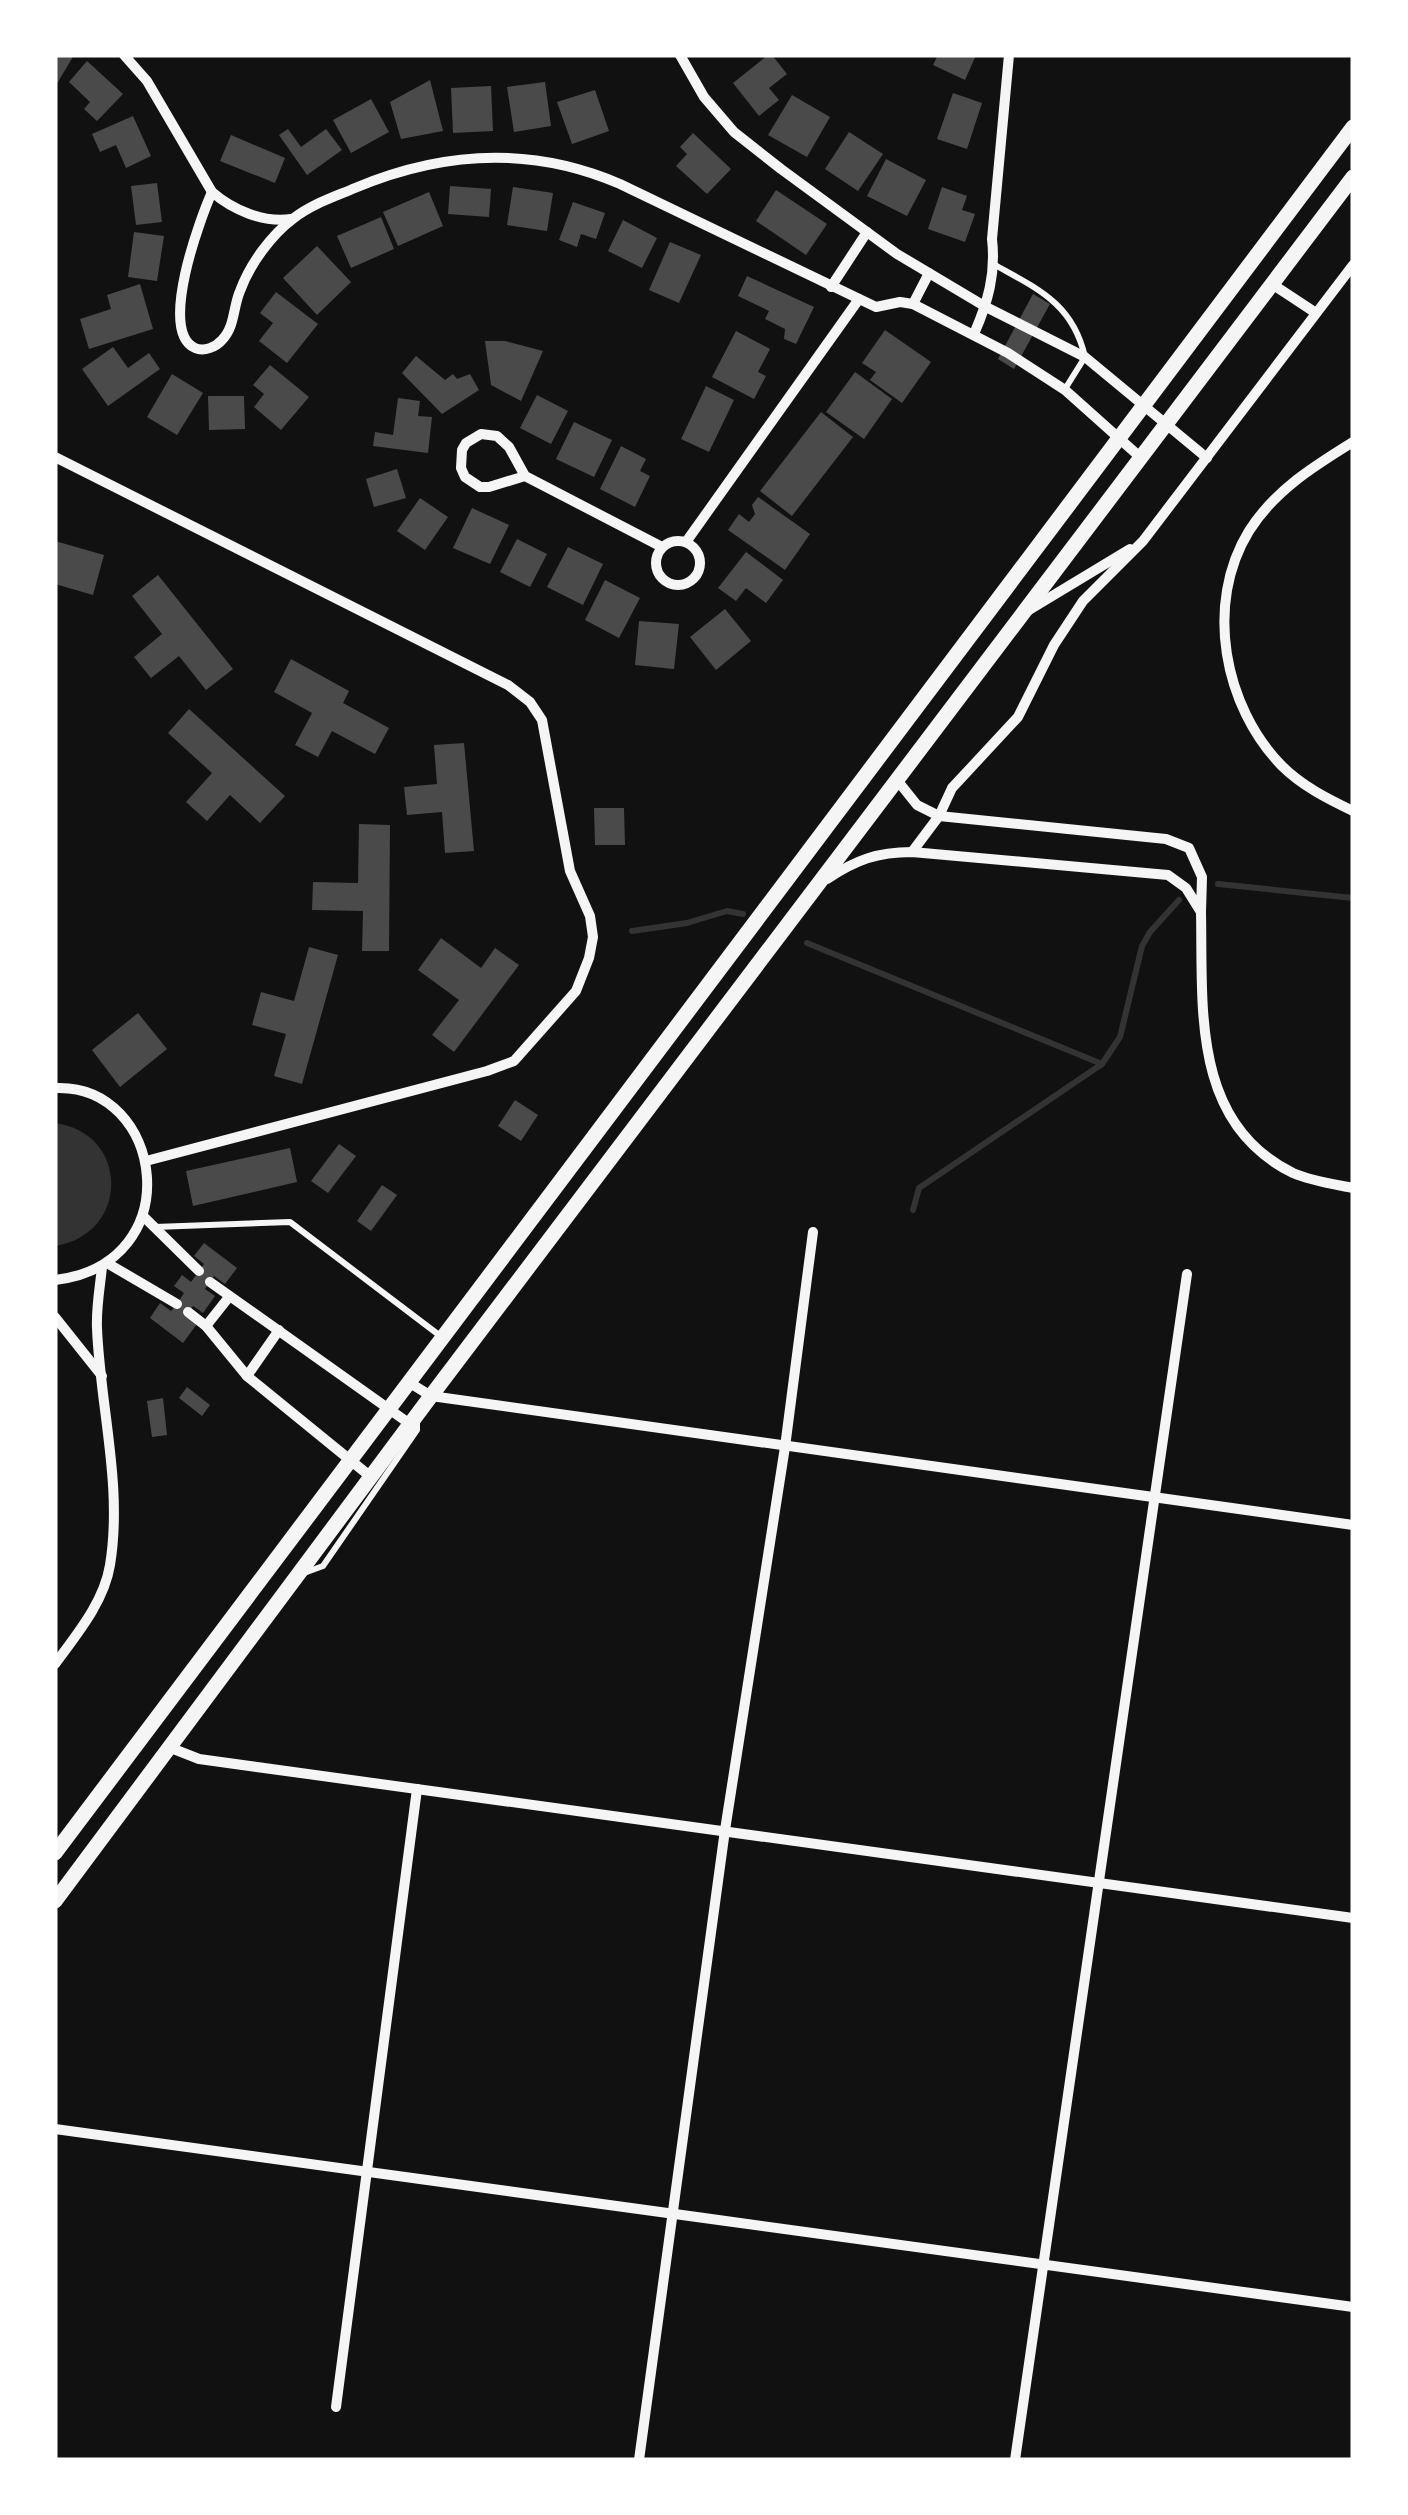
<svg xmlns="http://www.w3.org/2000/svg" width="1408" height="2515" viewBox="0 0 1408 2515" font-family="Raleway,sans-serif">
<style>
.water{fill:#333}
.lines{fill:none;stroke-linecap:round;stroke-linejoin:round}
.stream{stroke:#333;stroke-width:6}
.building{fill:#4a4a4a}
.service{stroke:#f5f5f5;stroke-width:6}
.minor{stroke:#f5f5f5;stroke-width:10}
.secondary{stroke:#f5f5f5;stroke-width:15}
</style>
<rect width="100%" height="100%" fill="#111"/>
<path class="water" d="M55,1123C130,1133 130,1234 55,1246Z"/>
<g class="lines">
<g class="stream">
<polyline points="1218,884 1353,898"/>
<polyline points="632,931 687,923 727,911 743,914"/>
<polyline points="807,943 1102,1064 919,1188 913,1210"/>
<polyline points="1102,1064 1120,1037 1142,946 1150,932 1179,900"/>
</g>
</g>
<g class="building">
<polygon points="55,55 74,55 55,87"/>
<polygon points="768,55 772,55 787,74 769,88 779,100 759,116 733,83"/>
<polygon points="938,55 976,55 965,80 933,65"/>
<polygon points="87,61 123,94 97,121 84,109 90,102 69,82"/>
<polygon points="430,80 443,131 401,139 390,102"/>
<polygon points="545,82 551,126 514,132 507,87"/>
<polygon points="491,86 493,131 453,133 451,88"/>
<polygon points="595,90 609,131 572,144 557,102"/>
<polygon points="953,93 982,103 967,149 937,139"/>
<polygon points="792,95 830,117 807,157 768,135"/>
<polygon points="371,99 389,132 351,153 333,120"/>
<polygon points="133,116 151,156 126,168 116,145 100,152 92,134"/>
<polygon points="288,129 301,147 326,129 342,150 307,175 279,135"/>
<polygon points="849,132 883,154 858,191 825,169"/>
<polygon points="693,133 731,169 707,194 676,166 687,154 680,147"/>
<polygon points="231,135 285,158 275,183 220,161"/>
<polygon points="886,159 926,180 907,216 867,196"/>
<polygon points="157,183 162,222 136,225 131,186"/>
<polygon points="450,186 491,189 489,217 448,214"/>
<polygon points="513,187 553,193 547,231 507,225"/>
<polygon points="942,187 967,196 962,210 975,214 965,242 928,229"/>
<polygon points="776,190 827,224 806,255 756,221"/>
<polygon points="429,192 443,226 398,246 383,212"/>
<polygon points="573,202 605,213 596,239 581,234 577,247 559,240"/>
<polygon points="381,217 394,249 351,268 337,236"/>
<polygon points="623,220 657,238 642,268 608,251"/>
<polygon points="134,232 164,236 157,281 128,277"/>
<polygon points="670,242 701,255 679,303 649,290"/>
<polygon points="317,246 351,282 317,315 283,278"/>
<polygon points="747,276 814,307 796,344 784,339 785,329 765,319 769,311 738,296"/>
<polygon points="140,284 153,329 89,349 80,319 111,309 107,295"/>
<polygon points="276,292 318,324 287,363 259,341 273,323 260,313"/>
<polygon points="1033,294 1050,304 1014,369 998,359"/>
<polygon points="885,330 931,362 902,403 870,380 876,372 862,363"/>
<polygon points="736,331 770,349 758,372 766,376 754,399 712,377"/>
<polygon points="485,341 505,341 543,351 521,401 491,385"/>
<polygon points="113,347 128,368 149,353 160,369 108,406 82,369"/>
<polygon points="416,356 445,380 453,374 457,379 470,374 479,390 442,414 402,373"/>
<polygon points="270,365 309,397 281,430 254,407 264,394 253,385"/>
<polygon points="855,372 892,399 864,439 826,412"/>
<polygon points="172,374 203,393 177,435 147,417"/>
<polygon points="706,386 734,400 709,452 681,439"/>
<polygon points="537,395 568,411 551,444 520,428"/>
<polygon points="208,396 244,396 245,429 209,430"/>
<polygon points="398,398 420,401 418,416 432,417 428,453 373,446 375,432 393,435"/>
<polygon points="821,412 853,437 792,516 760,491"/>
<polygon points="574,422 612,440 594,477 556,459"/>
<polygon points="621,446 646,459 640,471 650,476 635,507 600,489"/>
<polygon points="397,469 406,498 374,507 366,479"/>
<polygon points="758,497 810,534 785,570 728,530 739,514 749,522 755,514 752,505"/>
<polygon points="420,498 448,517 425,550 397,531"/>
<polygon points="472,508 509,525 490,564 453,548"/>
<polygon points="517,539 547,554 530,587 500,572"/>
<polygon points="55,541 104,555 93,595 55,584"/>
<polygon points="568,547 603,564 583,605 547,587"/>
<polygon points="746,552 783,580 766,603 746,588 736,601 718,588"/>
<polygon points="158,575 233,669 206,690 179,656 151,678 134,657 162,634 132,596"/>
<polygon points="605,580 640,598 619,638 585,620"/>
<polygon points="725,609 751,641 716,670 690,637"/>
<polygon points="639,621 679,624 674,669 635,665"/>
<polygon points="291,659 349,691 343,703 389,728 375,754 332,731 318,757 295,745 312,713 274,692"/>
<polygon points="189,709 285,796 260,823 230,795 207,821 186,802 212,773 168,733"/>
<polygon points="464,743 474,851 445,853 442,812 407,815 404,787 437,784 434,745"/>
<polygon points="594,808 624,808 625,845 595,845"/>
<polygon points="359,824 390,825 389,951 362,951 363,911 312,910 313,882 358,883"/>
<polygon points="441,938 481,968 495,948 519,965 454,1052 432,1035 459,1000 418,970"/>
<polygon points="309,947 338,955 302,1084 274,1076 286,1034 252,1025 261,992 294,1001"/>
<polygon points="138,1013 167,1049 120,1087 92,1050"/>
<polygon points="515,1100 538,1115 521,1141 498,1126"/>
<polygon points="339,1144 356,1156 328,1193 311,1181"/>
<polygon points="290,1148 297,1182 193,1206 186,1171"/>
<polygon points="382,1185 397,1195 371,1231 357,1221"/>
<polygon points="204,1243 237,1268 225,1284 214,1276 205,1289 215,1296 203,1313 193,1306 185,1316 197,1324 183,1343 150,1318 160,1303 171,1311 177,1304 184,1293 174,1286 182,1275 191,1282 204,1264 194,1256"/>
<polygon points="187,1387 210,1405 202,1416 179,1398"/>
<polygon points="163,1398 167,1435 152,1437 147,1401"/>
</g>
<g class="lines">
<g class="service">
<path d="M995,265C1038,289 1073,304 1085,357L1065,389"/>
<polyline points="155,1227 290,1222 443,1338"/>
<polyline points="304,1573 323,1566 417,1430 417,1422"/>
</g>
<g class="minor">
<path d="M124,55L147,81L212,192C233,210 263,223 291,219"/>
<polyline points="680,55 704,97 734,132 781,169 897,254 986,307 1085,357 1207,458"/>
<path d="M212,192C200,219 158,332 195,348C204,352 216,347 222,340C235,327 233,307 240,291C250,264 271,235 294,218C312,204 334,197 355,188C443,151 532,146 620,184L876,307L900,302L913,304L1008,353L1065,390L1140,457"/>
<polyline points="1272,284 1316,313"/>
<polyline points="831,287 867,232"/>
<polyline points="913,304 929,273"/>
<path d="M974,334C988,302 996,274 992,239L1009,55"/>
<path d="M1353,442C1314,466 1274,491 1249,531C1204,604 1224,707 1282,766C1302,786 1328,799 1353,811"/>
<polyline points="55,457 508,685 530,702 542,720 570,871 590,916 593,937 589,958 576,991 514,1061 487,1071 146,1161"/>
<polyline points="525,476 489,487 480,487 465,477 461,468 462,450 466,443 481,434 497,436 509,447 525,476 662,547"/>
<circle cx="678" cy="563" r="22"/>
<polyline points="686,542 859,299"/>
<polyline points="1029,610 1130,549"/>
<polyline points="912,852 939,816 952,788 1018,717 1054,645 1083,601 1143,541 1353,265"/>
<path d="M827,879C856,860 877,852 912,852L1168,875L1186,888L1201,912L1202,877L1189,848L1166,839L939,816L917,805L897,780"/>
<path d="M1201,912C1203,1008 1191,1123 1293,1173C1311,1181 1333,1184 1353,1188"/>
<path d="M55,1088C164,1083 191,1264 55,1280"/>
<polyline points="143,1216 199,1271"/>
<polyline points="107,1263 177,1304"/>
<polyline points="210,1282 410,1424"/>
<polyline points="188,1312 206,1326 247,1376 371,1477"/>
<polyline points="55,1317 102,1376"/>
<polyline points="206,1326 229,1297"/>
<polyline points="247,1376 279,1330"/>
<polyline points="410,1383 431,1396 1353,1525"/>
<path d="M55,1664C77,1634 104,1602 110,1565C123,1486 100,1406 97,1328C96,1308 100,1287 102,1267"/>
<polyline points="171,1748 199,1759 1353,1918"/>
<path d="M55,2129C488,2185 920,2251 1353,2307"/>
<polyline points="336,2407 417,1789"/>
<polyline points="639,2460 725,1830 785,1447 813,1232"/>
<polyline points="1015,2460 1187,1274"/>
</g>
<g class="secondary">
<polyline points="55,1853 1353,127"/>
<polyline points="55,1901 431,1396 1353,177"/>
</g>
</g>
<rect width="1408" height="2515" fill="none" stroke="#ffffff" stroke-width="115"/>
</svg>
